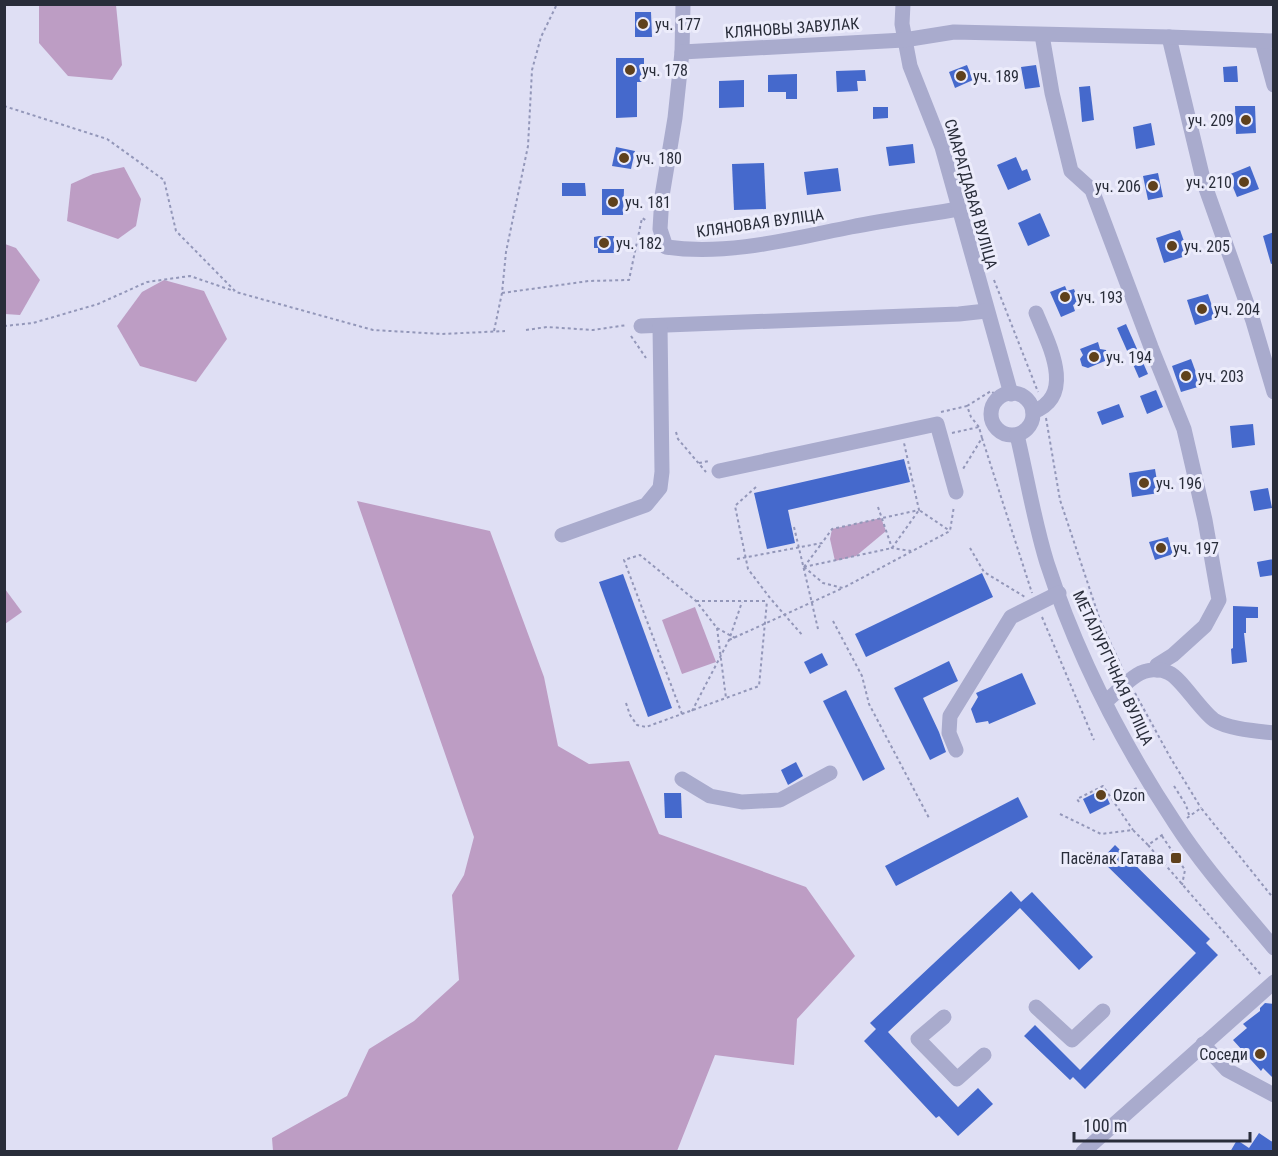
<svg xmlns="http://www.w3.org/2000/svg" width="1278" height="1156" viewBox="0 0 1278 1156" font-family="'Roboto Condensed',sans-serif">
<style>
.green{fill:#bd9dc4}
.building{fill:#4569cc}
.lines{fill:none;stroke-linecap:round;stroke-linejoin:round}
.path{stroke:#9397b9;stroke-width:2;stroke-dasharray:3 3;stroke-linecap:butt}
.minor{stroke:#a9abcd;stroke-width:15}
.poi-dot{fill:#5f411c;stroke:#ececfb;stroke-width:2}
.labels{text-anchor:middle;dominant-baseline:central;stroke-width:6;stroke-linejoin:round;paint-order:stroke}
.poi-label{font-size:16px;fill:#292d3a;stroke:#ececfb;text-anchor:start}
.street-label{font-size:16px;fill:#292d3a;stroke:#ececfb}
</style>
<rect width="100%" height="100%" fill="#dfdff4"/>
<g class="green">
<polygon points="39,5 116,5 122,65 112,80 68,76 39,43"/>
<polygon points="124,167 141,199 136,226 118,239 67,221 71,184 93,174"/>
<polygon points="5,244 16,248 40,280 20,315 5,314"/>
<polygon points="164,280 204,291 227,339 196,382 140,366 117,326 142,292"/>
<polygon points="357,501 490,531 544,677 558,746 589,764 629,761 659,834 806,887 855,956 797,1019 794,1065 715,1055 677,1151 273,1151 272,1138 347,1096 369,1049 414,1021 459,980 452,895 464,875 474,837"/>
<polygon points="881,518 886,531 856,556 835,561 830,539 832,529"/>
<polygon points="5,589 22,612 5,624 4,624"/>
<polygon points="695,607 716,662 682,674 662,620"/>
</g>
<g class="building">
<polygon points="635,12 651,12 652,37 635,37"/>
<polygon points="616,58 644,58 644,82 637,82 637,117 616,118"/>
<polygon points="967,65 973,80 955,88 949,72"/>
<polygon points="1036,65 1040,87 1025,89 1021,67"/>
<polygon points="1237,66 1238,82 1224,82 1223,67"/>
<polygon points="865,70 866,81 857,81 858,91 837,92 836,71"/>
<polygon points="797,74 797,99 786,99 786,92 768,92 768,75"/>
<polygon points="744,80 744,107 719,108 719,81"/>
<polygon points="1090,86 1094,120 1082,122 1079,87"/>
<polygon points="1235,106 1255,106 1256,133 1236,134"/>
<polygon points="873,107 888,107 888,118 873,119"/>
<polygon points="1151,123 1155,145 1136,149 1133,127"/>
<polygon points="913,144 915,163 889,166 886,147"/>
<polygon points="616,147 635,151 631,169 612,166"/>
<polygon points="1016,157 1022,171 1027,169 1031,180 1008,190 997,165"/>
<polygon points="764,163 766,209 734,210 732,164"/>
<polygon points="1250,166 1259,189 1237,197 1228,175"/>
<polygon points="838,168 841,191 807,195 804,172"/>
<polygon points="1158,173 1163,197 1148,200 1143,176"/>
<polygon points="562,183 585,183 586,196 562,196"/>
<polygon points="602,189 624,189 623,215 602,215"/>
<polygon points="1040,213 1050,236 1028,246 1018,223"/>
<polygon points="1180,230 1189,255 1164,263 1156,238"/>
<polygon points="1274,232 1274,263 1271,264 1263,236"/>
<polygon points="599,236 614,236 614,253 598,253 598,248 594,248 594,237"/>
<polygon points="1065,286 1067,291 1074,289 1079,302 1073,305 1075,311 1061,317 1050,292"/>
<polygon points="1208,294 1216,318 1195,325 1187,300"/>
<polygon points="1126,324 1148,374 1139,378 1117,328"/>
<polygon points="1098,342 1100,349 1106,350 1107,356 1105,361 1088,368 1082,366 1080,359 1083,355 1080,349"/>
<polygon points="1191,359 1201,386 1181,392 1172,366"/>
<polygon points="1156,390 1163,407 1147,414 1140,396"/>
<polygon points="1119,404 1124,417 1102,425 1097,412"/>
<polygon points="1253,424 1255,445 1232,448 1230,426"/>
<polygon points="904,459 910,482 788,510 795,543 767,549 754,493"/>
<polygon points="1155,469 1159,493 1132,497 1129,473"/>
<polygon points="1268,488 1272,508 1254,511 1250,491"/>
<polygon points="1168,537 1173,554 1155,560 1149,542"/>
<polygon points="1274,559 1274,575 1260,577 1257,562"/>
<polygon points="982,573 993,597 866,657 855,634"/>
<polygon points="623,574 672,708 648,717 599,582"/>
<polygon points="1233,606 1258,607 1258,618 1246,618 1246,633 1244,633 1247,662 1232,664 1231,649 1233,648"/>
<polygon points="822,653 828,665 810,674 804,662"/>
<polygon points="949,661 958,681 923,698 939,732 946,752 930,760 894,688"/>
<polygon points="1022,673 1036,704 989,724 988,721 976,723 971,709 978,697 976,693"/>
<polygon points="846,690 885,769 863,781 823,701"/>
<polygon points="796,762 803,776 788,785 781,770"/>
<polygon points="1103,789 1110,804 1090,814 1083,799"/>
<polygon points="664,793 681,793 682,818 665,818"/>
<polygon points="1018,797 1028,817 896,886 885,866"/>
<polygon points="1115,845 1210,939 1206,943 1218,955 1085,1089 1073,1077 1070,1080 1024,1036 1035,1025 1080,1070 1196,953 1101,860"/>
<polygon points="1011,891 1021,902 1032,892 1093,957 1079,970 1020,908 888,1032 958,1107 978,1088 993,1104 958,1136 939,1116 936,1118 864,1041 876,1029 870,1023"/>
<polygon points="1265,1003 1274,1004 1274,1079 1263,1068 1261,1071 1233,1040 1247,1028 1243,1024 1260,1011 1260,1008"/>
<polygon points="1259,1133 1274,1143 1274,1152 1230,1152 1237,1140 1249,1148"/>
</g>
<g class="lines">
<g class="path">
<polyline points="4,106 107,139 164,180 176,231 236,292 373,330 442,334 505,331"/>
<polyline points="994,280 1038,392"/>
<polyline points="502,293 589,281 629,280 642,218 647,221"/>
<polyline points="4,326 33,323 98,304 147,282 190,276 234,291"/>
<polyline points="526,330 547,327 593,330 627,325"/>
<polyline points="494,331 502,293 506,252 528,146 532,70 541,37 557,4"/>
<polyline points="631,336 646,358"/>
<polyline points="967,406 991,391 997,396"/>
<polyline points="941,412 967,406 971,417 979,427"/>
<polyline points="1046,418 1060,500 1100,620 1123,670"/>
<polyline points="676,432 678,439 706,472"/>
<polyline points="952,433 979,427 982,438 963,469"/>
<polyline points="982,438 1032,593"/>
<polyline points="699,463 709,461"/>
<polyline points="756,487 735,506 748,569 770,598 803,636"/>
<polyline points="878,507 892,548 911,551"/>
<polyline points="794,527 818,629"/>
<polyline points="970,548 984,572 1025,597"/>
<polyline points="737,559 822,543 832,529 919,510 904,443"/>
<polyline points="804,567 823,583 843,588 950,531 954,506"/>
<polyline points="804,567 892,548 919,510 950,531"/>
<polyline points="804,567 822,543"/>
<polyline points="696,601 768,601"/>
<polyline points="1076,606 1093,600"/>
<polyline points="1042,617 1094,740"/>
<polyline points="833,621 862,676 869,704 929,818"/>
<polyline points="717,628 735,638"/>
<polyline points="729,640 843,588"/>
<polyline points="1135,693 1170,757 1201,808"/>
<polyline points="626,703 630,715 637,725 646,727 759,686 767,601"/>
<polyline points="692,711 729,640 742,602"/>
<polyline points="682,714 624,560 640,555 696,601 717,628 726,698"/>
<polyline points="1174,786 1186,805 1189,815"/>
<polyline points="1112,799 1137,788"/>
<polyline points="1079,802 1077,799 1103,786 1133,830"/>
<polyline points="1060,814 1101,834 1133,830 1148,845 1165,833"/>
<polyline points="1187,818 1201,808 1274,899"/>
<polyline points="1162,836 1185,870 1182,885"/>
<polyline points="1148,845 1262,976"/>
</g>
<g class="minor">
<path d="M683,4L682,52L675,118L662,196L660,229L666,247C727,256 791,239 851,227C887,220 923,215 959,209"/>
<polyline points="903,4 902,24 910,66 942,147 1011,394"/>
<polyline points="1042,35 1052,93 1071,171 1092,190 1151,347 1184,429 1205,520 1219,600 1205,626 1173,655 1157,665 1157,670"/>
<polyline points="1169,37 1204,183 1253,321 1274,392"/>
<polyline points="1262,41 1274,85"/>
<polyline points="682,52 904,40 954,32 1169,37 1274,41"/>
<polyline points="641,326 959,314 986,311"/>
<circle cx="1012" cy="414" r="21"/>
<path d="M1033,412C1077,395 1048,343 1036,313"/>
<path d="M1017,435C1027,477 1034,521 1047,563C1077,655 1122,743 1175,823C1204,868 1240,907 1274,948"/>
<polyline points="719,471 937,424 956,492"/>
<polyline points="562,535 646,505 660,488 662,472 660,326"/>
<path d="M1105,702C1116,693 1126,682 1137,675C1146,669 1160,668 1169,673C1181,678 1200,710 1214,720C1228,729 1257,731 1274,733"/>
<polyline points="956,750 949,733 950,716 1011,617 1059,593"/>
<polyline points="682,779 710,796 742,802 780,800 830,773"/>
<polyline points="1036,1007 1072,1040 1103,1011"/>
<polyline points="944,1017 918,1039 957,1079 984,1055"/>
<polyline points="1203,1044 1227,1070 1274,1095"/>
<polyline points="1083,1152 1274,982"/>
</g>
</g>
<g class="poi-dot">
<circle cx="643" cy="24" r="6"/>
<circle cx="630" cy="70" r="6"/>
<circle cx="961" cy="76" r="6"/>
<circle cx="1246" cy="120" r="6"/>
<circle cx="624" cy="158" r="6"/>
<circle cx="1244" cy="182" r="6"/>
<circle cx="1153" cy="186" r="6"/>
<circle cx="613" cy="202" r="6"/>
<circle cx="604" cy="243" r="6"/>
<circle cx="1172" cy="246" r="6"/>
<circle cx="1065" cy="297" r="6"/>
<circle cx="1202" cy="309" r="6"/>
<circle cx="1094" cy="357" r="6"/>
<circle cx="1186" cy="376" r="6"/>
<circle cx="1144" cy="483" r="6"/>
<circle cx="1161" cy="548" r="6"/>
<circle cx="1101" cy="795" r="6"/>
<rect x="1170" y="852" width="12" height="12" rx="3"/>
<circle cx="1260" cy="1054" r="6"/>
</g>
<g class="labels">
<g class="poi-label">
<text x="655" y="24">уч. 177</text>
<text x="642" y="70">уч. 178</text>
<text x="973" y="76">уч. 189</text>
<text x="1234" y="120" text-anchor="end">уч. 209</text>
<text x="636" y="158">уч. 180</text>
<text x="1232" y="182" text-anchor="end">уч. 210</text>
<text x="1141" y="186" text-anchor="end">уч. 206</text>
<text x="625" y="202">уч. 181</text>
<text x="616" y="243">уч. 182</text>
<text x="1184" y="246">уч. 205</text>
<text x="1077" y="297">уч. 193</text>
<text x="1214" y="309">уч. 204</text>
<text x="1106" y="357">уч. 194</text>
<text x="1198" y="376">уч. 203</text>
<text x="1156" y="483">уч. 196</text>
<text x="1173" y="548">уч. 197</text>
<text x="1113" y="795">Ozon</text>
<text x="1164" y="858" text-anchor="end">Пасёлак Гатава</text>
<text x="1248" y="1054" text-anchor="end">Соседи</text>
</g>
<g class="street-label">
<text transform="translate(792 28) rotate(-4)">КЛЯНОВЫ ЗАВУЛАК</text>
<text transform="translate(971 194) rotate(74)">СМАРАГДАВАЯ ВУЛІЦА</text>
<text transform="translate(760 223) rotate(-8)">КЛЯНОВАЯ ВУЛІЦА</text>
<text transform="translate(1113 668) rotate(65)">МЕТАЛУРГІЧНАЯ ВУЛІЦА</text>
</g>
</g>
<rect width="1278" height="1156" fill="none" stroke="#292d3a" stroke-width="12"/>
<path d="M1074 1132v9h176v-9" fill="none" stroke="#292d3a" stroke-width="3"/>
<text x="1083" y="1132" font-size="18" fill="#292d3a" stroke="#ececfb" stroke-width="4.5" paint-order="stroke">100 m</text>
</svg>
